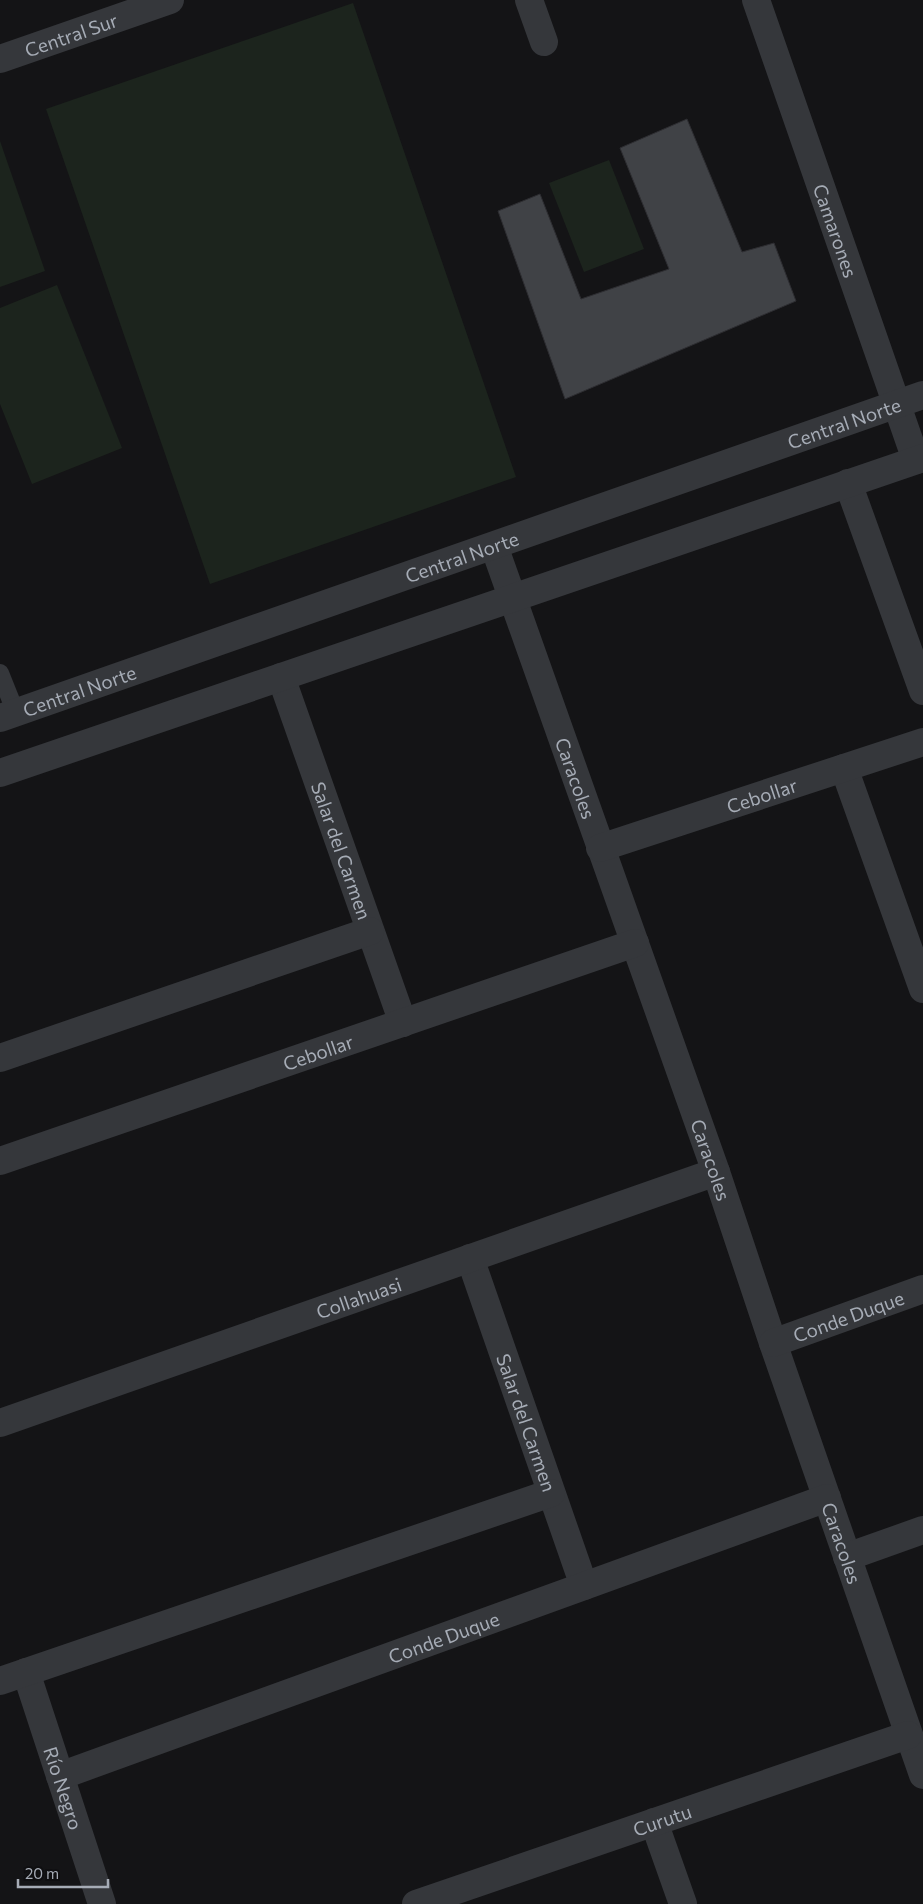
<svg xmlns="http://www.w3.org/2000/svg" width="923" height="1904" viewBox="0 0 923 1904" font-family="Commissioner,sans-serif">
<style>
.pitch{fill:#1c241d}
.building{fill:#404246;stroke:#2e2e32}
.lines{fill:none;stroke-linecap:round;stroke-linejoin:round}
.service{stroke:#35373b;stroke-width:18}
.minor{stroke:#35373b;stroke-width:28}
.tertiary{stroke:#35373b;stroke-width:28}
.labels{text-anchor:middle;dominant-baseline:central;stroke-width:4.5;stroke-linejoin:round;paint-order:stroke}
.street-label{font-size:19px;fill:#a6acb6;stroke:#0f0f11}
</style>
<rect width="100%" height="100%" fill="#141416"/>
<g class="pitch">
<polygon points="353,3 516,477 210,584 46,109"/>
<polygon points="0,141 45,271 0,287"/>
<polygon points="609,160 644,249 584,272 549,183"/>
<polygon points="57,285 122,448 32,484 0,404 0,308"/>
</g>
<polygon class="building" points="687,119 742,252 774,243 796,301 565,399 498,211 540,194 581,299 669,269 620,148"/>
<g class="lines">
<polyline class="service" points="0,673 16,713"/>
<g class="minor">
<polyline points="529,0 544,42"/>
<path id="s1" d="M756,0L916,460"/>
<polyline points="848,483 923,691"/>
<path id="s2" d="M494,546L716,1172L773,1343L923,1775"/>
<path id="s3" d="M281,677L403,1023"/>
<path id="s4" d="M0,718L923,395"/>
<polyline points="844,768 923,989"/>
<polyline points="0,773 923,458"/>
<path id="s5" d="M600,848L923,742"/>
<polyline points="0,1058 370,931"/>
<path id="s6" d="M0,1161L635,943"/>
<path id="s7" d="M470,1258L584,1586"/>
<path id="s8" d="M773,1343L923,1289"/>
<path id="s9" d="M0,1423L716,1172"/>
<polyline points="847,1557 923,1530"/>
<path id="s10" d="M26,1672L102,1904"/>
<polyline points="0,1681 551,1493"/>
<path id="s11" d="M60,1776L827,1498"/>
<polyline points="654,1822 683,1904"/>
<path id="s12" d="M416,1904L908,1735"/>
</g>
<path class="tertiary" id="s13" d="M0,59L170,0"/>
</g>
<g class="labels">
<g class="street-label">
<text stroke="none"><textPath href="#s13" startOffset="75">Central Sur</textPath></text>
<text stroke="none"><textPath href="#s1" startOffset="244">Camarones</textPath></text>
<text stroke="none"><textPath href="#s4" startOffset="894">Central Norte</textPath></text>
<text stroke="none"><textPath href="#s4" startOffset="489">Central Norte</textPath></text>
<text stroke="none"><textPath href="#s4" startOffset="84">Central Norte</textPath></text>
<text stroke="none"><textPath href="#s2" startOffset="246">Caracoles</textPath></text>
<text stroke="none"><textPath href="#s5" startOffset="170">Cebollar</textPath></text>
<text stroke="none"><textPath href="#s3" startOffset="184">Salar del Carmen</textPath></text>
<text stroke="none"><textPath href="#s6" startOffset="336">Cebollar</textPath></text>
<text stroke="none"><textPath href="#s2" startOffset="651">Caracoles</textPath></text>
<text stroke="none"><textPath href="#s9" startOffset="380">Collahuasi</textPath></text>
<text stroke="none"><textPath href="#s8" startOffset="80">Conde Duque</textPath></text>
<text stroke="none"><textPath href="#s7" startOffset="174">Salar del Carmen</textPath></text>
<text stroke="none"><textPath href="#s2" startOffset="1056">Caracoles</textPath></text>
<text stroke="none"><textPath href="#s11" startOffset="408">Conde Duque</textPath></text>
<text stroke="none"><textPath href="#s10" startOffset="122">Río Negro</textPath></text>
<text stroke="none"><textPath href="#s12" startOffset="260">Curutu</textPath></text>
</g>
</g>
<path d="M18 1879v8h90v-8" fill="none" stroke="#a6acb6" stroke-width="2.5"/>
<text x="25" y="1879" font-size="15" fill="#a6acb6" stroke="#0f0f11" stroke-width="4" paint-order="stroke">20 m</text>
</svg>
